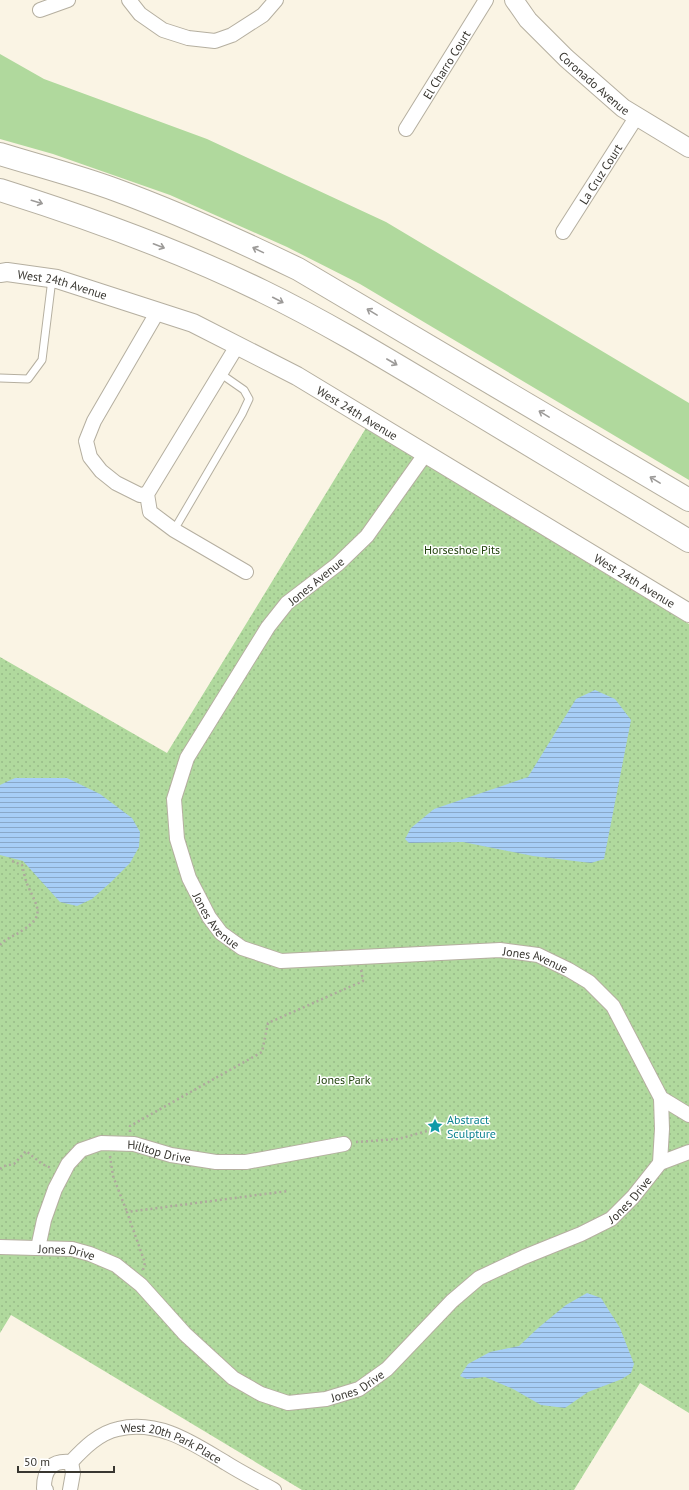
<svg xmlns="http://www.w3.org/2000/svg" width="689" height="1490" viewBox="0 0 689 1490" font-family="'PT Sans',sans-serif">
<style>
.grass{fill:#b0d99d}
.park{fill:url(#park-dots)}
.water{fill:url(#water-rules)}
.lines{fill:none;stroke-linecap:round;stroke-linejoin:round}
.service-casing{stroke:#b5afa0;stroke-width:9}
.minor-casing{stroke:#b5afa0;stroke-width:16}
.tertiary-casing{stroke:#b5afa0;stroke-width:20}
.motorway-casing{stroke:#b5afa0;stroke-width:24}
.path{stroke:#aea99d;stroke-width:2.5;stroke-dasharray:2 3;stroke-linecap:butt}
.service{stroke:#fff;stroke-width:7}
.minor{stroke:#fff;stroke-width:14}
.tertiary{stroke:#fff;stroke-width:18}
.motorway{stroke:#fff;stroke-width:22}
.oneway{stroke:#9c9a98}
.labels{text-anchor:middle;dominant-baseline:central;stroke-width:3;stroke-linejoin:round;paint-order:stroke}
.street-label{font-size:12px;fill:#383630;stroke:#fff}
.park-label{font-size:12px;fill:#23450f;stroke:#fff}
.culture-label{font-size:12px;fill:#0d838f;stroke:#fff;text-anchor:start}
</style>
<defs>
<pattern id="park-dots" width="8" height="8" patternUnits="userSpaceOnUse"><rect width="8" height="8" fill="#b0d99d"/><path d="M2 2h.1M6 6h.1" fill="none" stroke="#98bb88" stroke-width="1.8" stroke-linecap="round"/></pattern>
<pattern id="water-rules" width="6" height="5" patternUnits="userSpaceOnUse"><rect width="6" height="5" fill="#a7cef6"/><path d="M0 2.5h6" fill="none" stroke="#89a8c8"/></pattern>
</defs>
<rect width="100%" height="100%" fill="#faf4e4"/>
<polygon class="grass" points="0,54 44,79 207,139 386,222 689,403 689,480 360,284 287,247 170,195 53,154 0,139"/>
<polygon class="park" points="366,428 689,624 689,1413 640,1383 574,1490 302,1490 11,1315 0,1333 0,657 167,753"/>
<g class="water">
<polygon points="595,690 615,699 631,720 604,859 591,863 533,856 463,842 409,843 405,839 411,828 434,809 528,777 576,699"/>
<polygon points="15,778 67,778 100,794 132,818 140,832 139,847 130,863 111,882 92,899 77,906 60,902 23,861 0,855 0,785"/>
<polygon points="587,1293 601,1298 620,1328 634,1364 631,1373 622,1379 588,1392 565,1408 541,1405 513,1389 485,1377 467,1379 460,1376 468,1364 490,1352 519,1346 538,1328 566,1305"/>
</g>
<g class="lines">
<defs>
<g id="service">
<polyline points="0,378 28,379 42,360 52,279"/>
<polyline points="174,530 242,414 249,399 244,390 221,374"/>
</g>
<g id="minor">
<polyline points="129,0 140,14 163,30 188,38 215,41 232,35 263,15 276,0"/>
<polyline points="40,10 68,0"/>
<path id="s1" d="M406,129L486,0"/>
<path id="s2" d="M563,232L637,116"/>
<polyline points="237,346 147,494 150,512 174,530 246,572"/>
<path id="s3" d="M426,453L367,536L338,564L287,603L268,627L187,758L174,799L177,839L189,878L209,917L221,933L242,948L281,961L500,950L538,955L569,970L589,982L613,1006L661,1098L689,1115"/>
<polyline points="147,494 140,495 116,483 101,471 90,457 86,441 94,421 158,311"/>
<polyline points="660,1163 662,1129 661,1098"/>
<path id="s4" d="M0,1247L72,1249L90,1254L116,1265L141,1285L185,1334L233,1378L261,1394L288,1403L326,1399L359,1389L387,1369L452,1301L479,1278L524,1257L581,1234L611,1219L633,1197L660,1163L689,1152"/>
<path id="s5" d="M38,1248L44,1220L55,1189L68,1164L81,1150L101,1143L134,1144L171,1155L216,1162H246L344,1144"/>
<path id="s6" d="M71,1462C84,1448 99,1433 118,1429C159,1419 194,1444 226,1463C242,1473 258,1481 274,1490"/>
<path d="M46,1490L44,1488C44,1469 52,1460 71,1462L73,1473L70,1490"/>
</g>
<g id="tertiary">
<path id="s7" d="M514,0L528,20L566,58L623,108L689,148"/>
<path id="s8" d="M0,273L7,272L57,279L193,323L297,376L689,613"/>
</g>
<g id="motorway">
<path d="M0,154C39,166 78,176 116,190C179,213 238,240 298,269L689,500"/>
<path d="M0,190C89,218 178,250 262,291C332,325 398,366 465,406C540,451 614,496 689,541"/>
</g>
</defs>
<use href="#service" class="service-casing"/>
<use href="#minor" class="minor-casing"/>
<use href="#tertiary" class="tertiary-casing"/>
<use href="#motorway" class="motorway-casing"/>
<g class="path">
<path d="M0,945C6,938 15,936 23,930C46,915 37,907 28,886C25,880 24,872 22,865L12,861"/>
<polyline points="130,1132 130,1126 262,1052 268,1023 363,981 361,969"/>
<polyline points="356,1142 398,1139 431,1130"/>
<polyline points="110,1156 113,1176 127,1212"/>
<polyline points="0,1169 4,1166 14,1164 26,1151 42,1164 51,1168"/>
<polyline points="143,1270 145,1263 127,1212 288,1191"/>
</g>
<use href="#service" class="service"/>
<use href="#minor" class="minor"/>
<use href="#tertiary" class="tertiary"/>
<use href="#motorway" class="motorway"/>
</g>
<defs><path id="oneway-shaft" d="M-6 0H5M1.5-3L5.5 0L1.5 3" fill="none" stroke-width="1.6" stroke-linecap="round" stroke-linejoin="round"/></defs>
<g class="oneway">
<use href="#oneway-shaft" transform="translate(37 202) rotate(17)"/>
<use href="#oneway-shaft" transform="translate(159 246) rotate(21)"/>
<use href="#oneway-shaft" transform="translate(258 250) rotate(-154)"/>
<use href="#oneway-shaft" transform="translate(278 300) rotate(27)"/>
<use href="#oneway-shaft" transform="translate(372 312) rotate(-149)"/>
<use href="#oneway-shaft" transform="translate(392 362) rotate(30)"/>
<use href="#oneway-shaft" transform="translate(544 414) rotate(-149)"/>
<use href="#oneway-shaft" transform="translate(655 480) rotate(-149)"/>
</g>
<defs>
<symbol id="sight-bare" viewBox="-9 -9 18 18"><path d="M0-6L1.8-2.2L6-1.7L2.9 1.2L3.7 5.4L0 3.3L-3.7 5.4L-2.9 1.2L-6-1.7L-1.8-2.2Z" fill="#0f9aa8" stroke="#fff" stroke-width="2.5" paint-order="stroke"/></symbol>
</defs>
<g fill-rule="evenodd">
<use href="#sight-bare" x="424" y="1115" width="22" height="22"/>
</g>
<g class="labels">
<g class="street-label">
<text stroke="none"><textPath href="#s1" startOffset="76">El Charro Court</textPath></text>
<text stroke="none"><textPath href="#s7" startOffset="116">Coronado Avenue</textPath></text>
<text stroke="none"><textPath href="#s2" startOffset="69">La Cruz Court</textPath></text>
<text stroke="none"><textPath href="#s8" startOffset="64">West 24th Avenue</textPath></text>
<text stroke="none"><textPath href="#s8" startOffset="388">West 24th Avenue</textPath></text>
<text stroke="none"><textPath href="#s8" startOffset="712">West 24th Avenue</textPath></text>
<text transform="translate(316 581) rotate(-39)">Jones Avenue</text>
<text stroke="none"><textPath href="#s3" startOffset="566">Jones Avenue</textPath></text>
<text stroke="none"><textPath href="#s3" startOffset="902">Jones Avenue</textPath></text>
<text stroke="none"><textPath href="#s5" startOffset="189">Hilltop Drive</textPath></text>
<text stroke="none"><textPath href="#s4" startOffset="751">Jones Drive</textPath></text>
<text stroke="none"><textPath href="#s4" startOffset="67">Jones Drive</textPath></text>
<text stroke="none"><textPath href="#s4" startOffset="415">Jones Drive</textPath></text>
<text stroke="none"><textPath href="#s6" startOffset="115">West 20th Park Place</textPath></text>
</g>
<g class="park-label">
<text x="462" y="549">Horseshoe Pits</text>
<text x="344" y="1079">Jones Park</text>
</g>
<g class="culture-label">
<text x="447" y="1119">Abstract<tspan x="447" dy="14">Sculpture</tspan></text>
</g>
</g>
<path d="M18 1466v6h96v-6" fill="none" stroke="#383630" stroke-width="2"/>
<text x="24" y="1466" font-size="12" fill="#383630" stroke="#ffffff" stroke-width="3" paint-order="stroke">50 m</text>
</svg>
